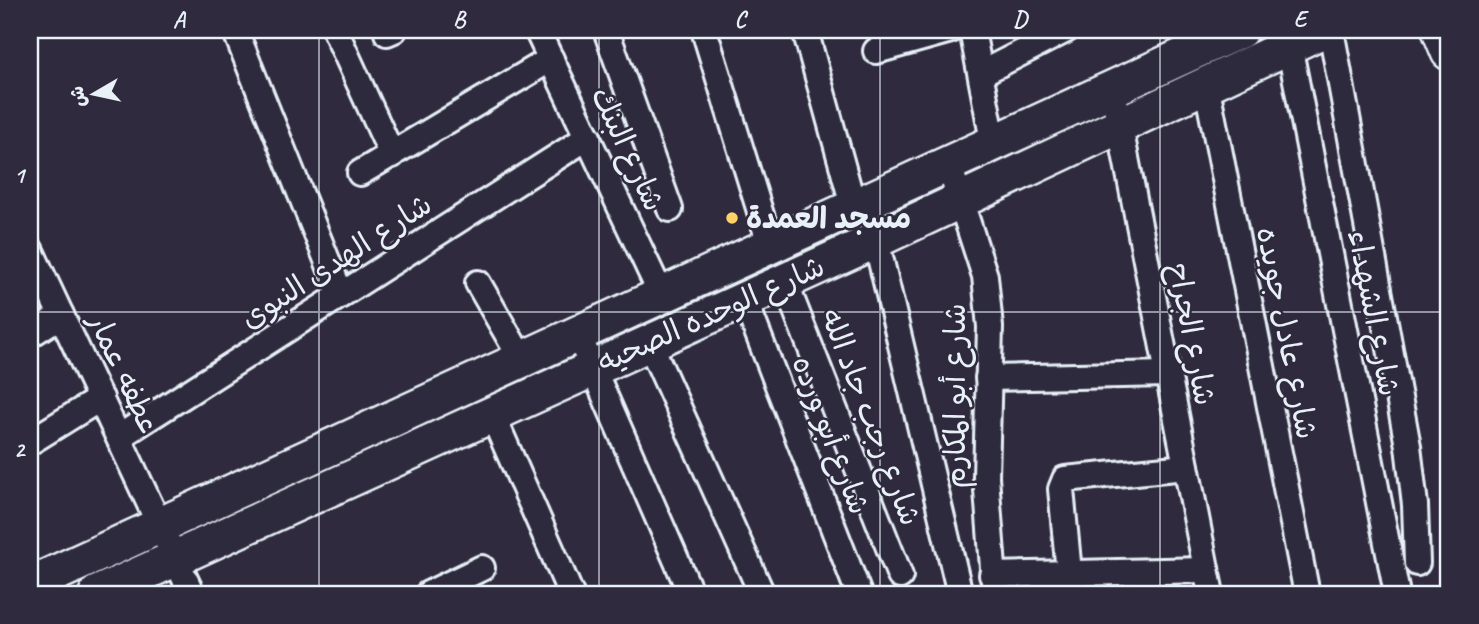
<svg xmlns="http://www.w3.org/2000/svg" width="1479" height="624" viewBox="0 0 1479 624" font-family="Caveat,'Playpen Sans Arabic',sans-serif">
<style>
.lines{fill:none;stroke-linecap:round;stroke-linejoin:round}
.minor-casing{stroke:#e8f1f8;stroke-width:30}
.secondary-casing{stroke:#e8f1f8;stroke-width:40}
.minor{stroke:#2f2a3d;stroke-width:24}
.secondary{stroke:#2f2a3d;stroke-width:35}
.grid{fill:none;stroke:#e8f1f8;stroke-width:2;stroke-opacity:0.55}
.poi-dot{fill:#ffd166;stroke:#2f2a3d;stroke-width:2.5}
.labels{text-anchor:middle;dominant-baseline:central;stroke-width:5;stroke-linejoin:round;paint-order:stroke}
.street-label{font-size:30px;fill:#e8f1f8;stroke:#2f2a3d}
.poi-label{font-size:30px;font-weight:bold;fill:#e8f1f8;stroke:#2f2a3d;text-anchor:start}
.neatline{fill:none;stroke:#e8f1f8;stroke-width:2.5}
.grid-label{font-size:23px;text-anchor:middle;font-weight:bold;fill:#e8f1f8}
</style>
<rect width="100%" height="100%" fill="#2f2a3d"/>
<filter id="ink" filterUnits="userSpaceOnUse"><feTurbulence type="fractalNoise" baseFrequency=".0143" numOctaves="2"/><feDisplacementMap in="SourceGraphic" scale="14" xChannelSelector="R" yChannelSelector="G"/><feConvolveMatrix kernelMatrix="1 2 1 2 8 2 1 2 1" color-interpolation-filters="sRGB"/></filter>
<g filter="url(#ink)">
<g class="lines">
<defs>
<g id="minor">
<polyline points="235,30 341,295"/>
<polyline points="335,30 392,155"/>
<polyline points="537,30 661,294"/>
<polyline points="606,30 670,209"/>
<polyline points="704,30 770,244"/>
<polyline points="805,30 853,205"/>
<polyline points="972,30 993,141"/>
<polyline points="1331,30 1408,446 1415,505 1417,563"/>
<polyline points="387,33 394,30"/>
<polyline points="1289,45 1397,594"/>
<polyline points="876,51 951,30"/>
<polyline points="982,73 1066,30"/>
<polyline points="1206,83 1307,594"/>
<polyline points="1112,86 1211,594"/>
<polyline points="948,162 985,276 990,327 986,477 995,594"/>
<polyline points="360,173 551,59"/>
<polyline points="876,240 960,594"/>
<polyline points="30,249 192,594"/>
<polyline points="784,280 900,576"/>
<polyline points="478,283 521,358"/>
<polyline points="744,298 859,594"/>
<polyline points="577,332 691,594"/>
<polyline points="30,335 61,315"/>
<polyline points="649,342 762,594"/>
<polyline points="988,378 1168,374"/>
<polyline points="492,414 571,594"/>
<polyline points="119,437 588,137"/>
<polyline points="30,442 101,398"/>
<polyline points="1069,573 1061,489 1065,479 1186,467"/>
<polyline points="992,575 1206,570"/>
<polyline points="428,594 482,568"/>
</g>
<g id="secondary">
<polyline points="1440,30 1449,52"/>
<polyline points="30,585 1240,30"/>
<polyline points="97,594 876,240 1323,30"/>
</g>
</defs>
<use href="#minor" class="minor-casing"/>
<use href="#secondary" class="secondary-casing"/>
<use href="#minor" class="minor"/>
<use href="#secondary" class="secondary"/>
</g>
</g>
<path class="grid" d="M319,30V594M599,30V594M880,30V594M1160,30V594M30,312H1449"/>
<circle class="poi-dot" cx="732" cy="218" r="7"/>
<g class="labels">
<g class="street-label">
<text transform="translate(628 149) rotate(65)">شارع البنك</text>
<text transform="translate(336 261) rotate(-33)">شارع الهدى النبوى</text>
<text transform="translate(1374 313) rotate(79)">شارع الشهداء</text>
<text transform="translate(711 314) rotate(-24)">شارع الوحده الصحيه</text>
<text transform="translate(1287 333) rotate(79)">شارع عادل جويده</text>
<text transform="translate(1192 334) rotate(79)">شارع الجراح</text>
<text transform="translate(124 373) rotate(65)">عطفه عمار</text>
<text transform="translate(955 396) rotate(-90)">شارع أبو المكارم</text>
<text transform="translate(871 417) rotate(69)">شارع رجب جاد الله</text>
<text transform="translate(831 435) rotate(69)">شارع أبو ورده</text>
</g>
<g class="poi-label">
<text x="746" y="218">مسجد العمدة</text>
</g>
</g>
<rect width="1479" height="624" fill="none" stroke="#2f2a3d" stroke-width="77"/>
<g transform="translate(94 94) rotate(261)" stroke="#2f2a3d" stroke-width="5" paint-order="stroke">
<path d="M0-5L12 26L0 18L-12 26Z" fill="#e8f1f8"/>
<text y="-10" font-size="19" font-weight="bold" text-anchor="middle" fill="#e8f1f8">ش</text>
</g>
<rect x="38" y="38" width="1402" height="548" class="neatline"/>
<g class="grid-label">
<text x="179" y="27">A</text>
<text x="459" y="27">B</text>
<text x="740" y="27">C</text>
<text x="1020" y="27">D</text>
<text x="1300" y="27">E</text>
<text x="19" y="183">1</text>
<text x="19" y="457">2</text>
</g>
</svg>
